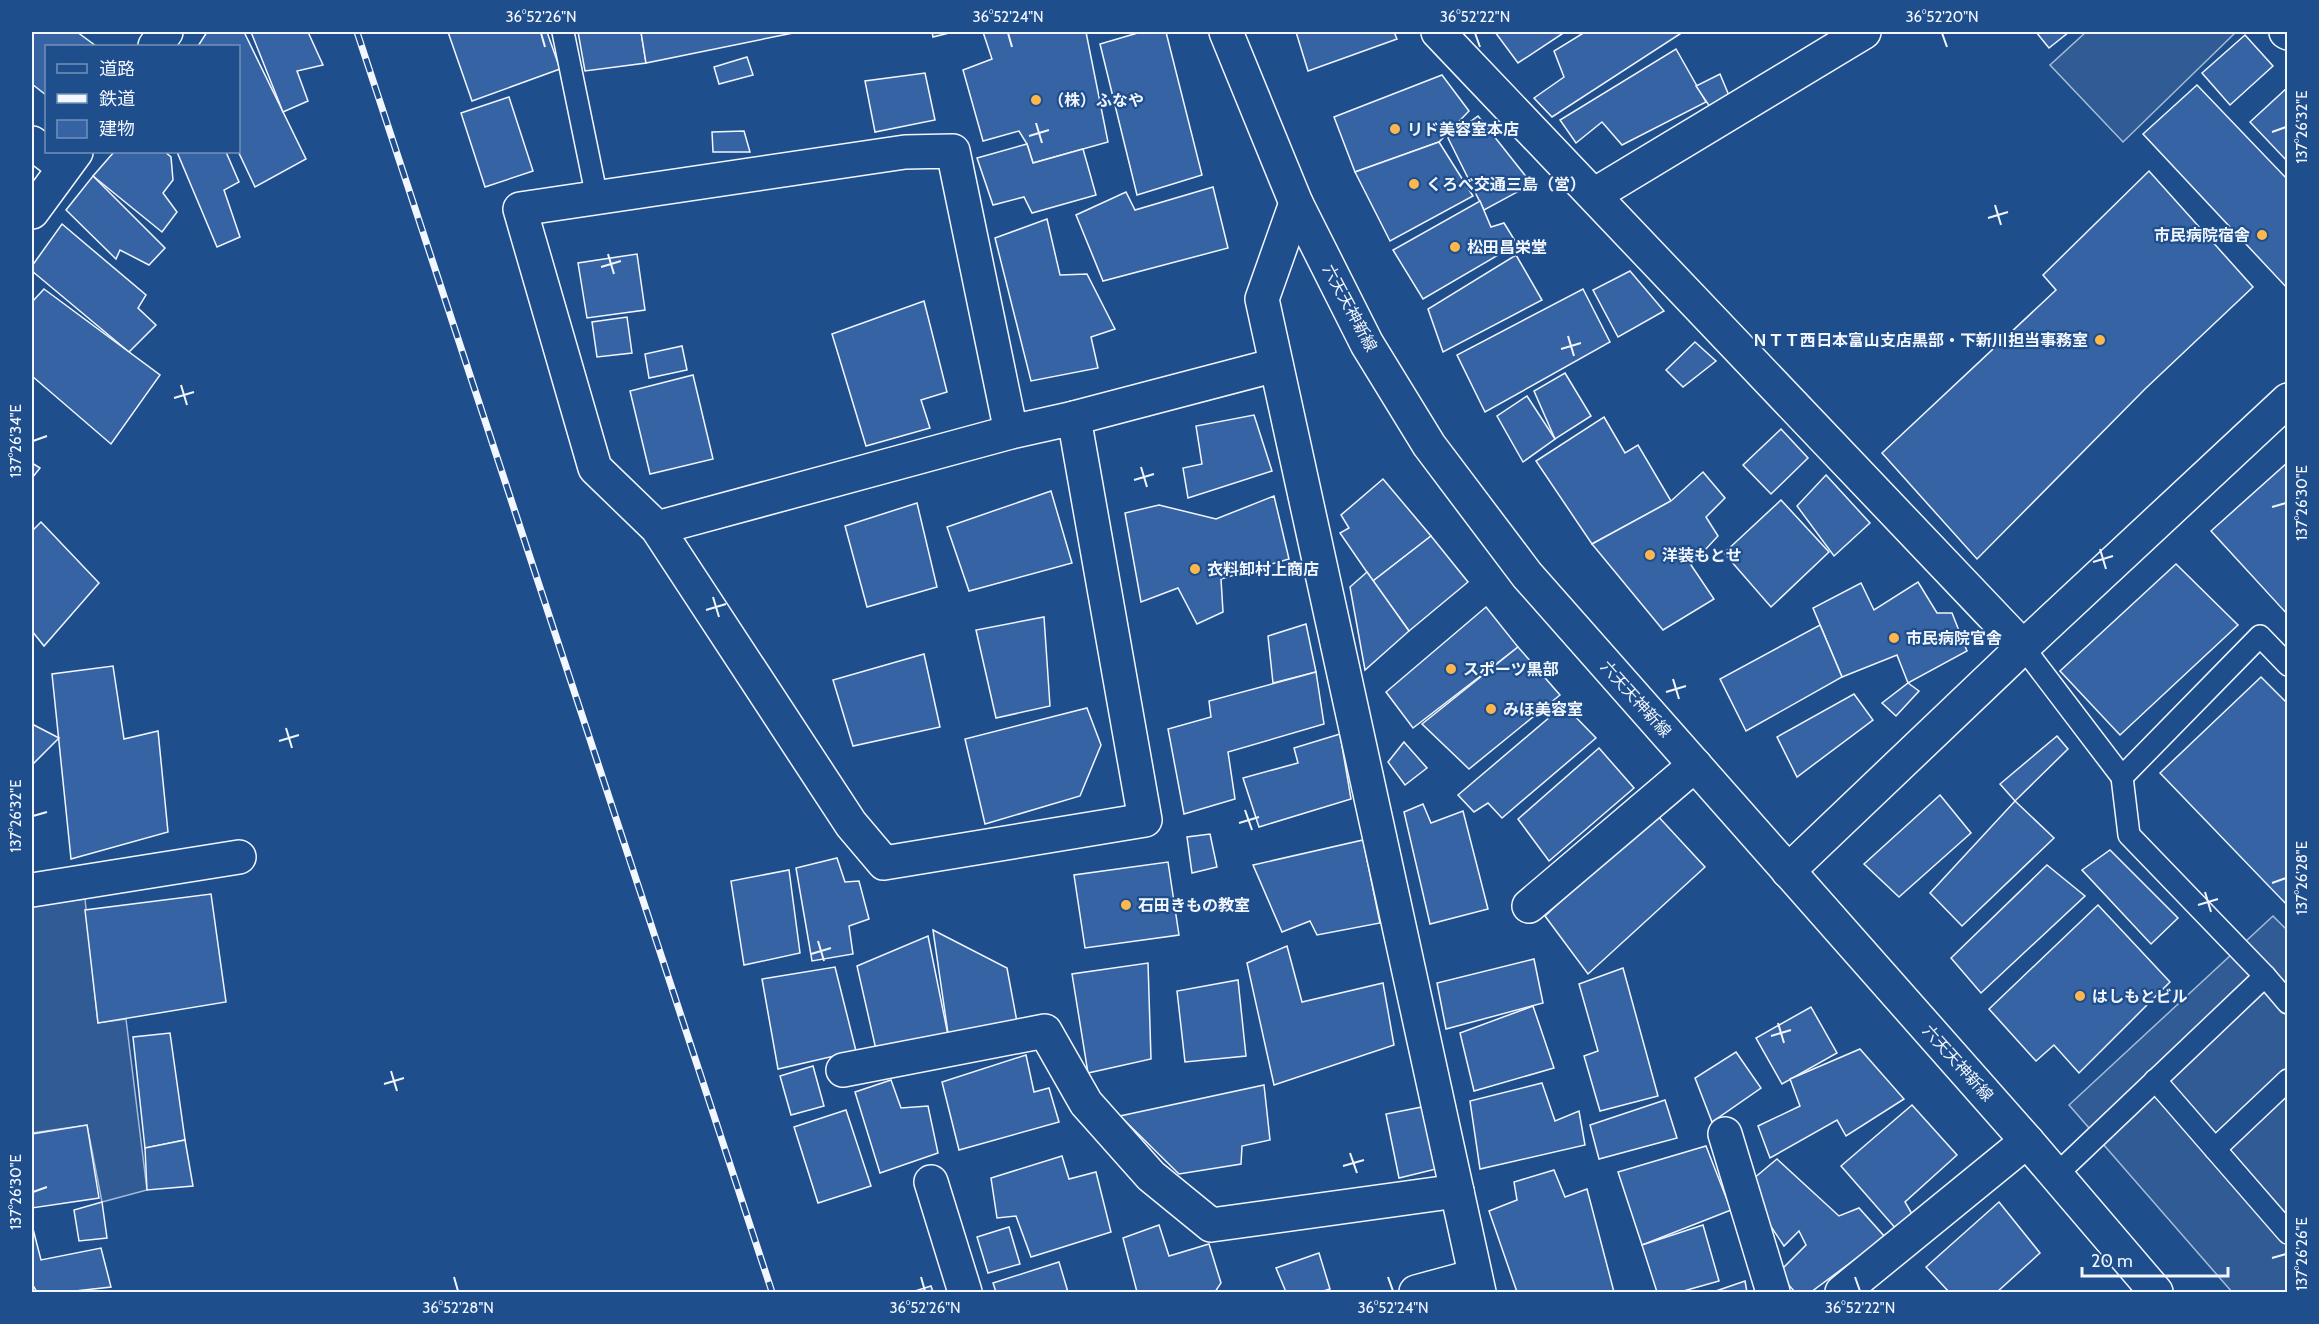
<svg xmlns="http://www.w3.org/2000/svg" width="2319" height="1324" viewBox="0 0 2319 1324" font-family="Cabin,'Noto Sans JP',sans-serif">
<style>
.parking{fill:#305b95;stroke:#a8bbd7;stroke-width:1.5}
.building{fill:#3563a3;stroke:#f2f6ff;stroke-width:1.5}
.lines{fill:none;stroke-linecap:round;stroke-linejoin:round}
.service-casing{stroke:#f2f6ff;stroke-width:24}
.minor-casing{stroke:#f2f6ff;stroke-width:36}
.secondary-casing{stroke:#f2f6ff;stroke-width:36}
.service{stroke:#1f4e8c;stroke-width:21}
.minor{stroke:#1f4e8c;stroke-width:33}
.secondary{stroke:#1f4e8c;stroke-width:33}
.rail-casing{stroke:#f2f6ff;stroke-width:7}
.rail{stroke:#1f4e8c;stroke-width:4.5;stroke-dasharray:14;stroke-linecap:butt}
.ticks{fill:none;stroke:#f2f6ff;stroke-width:2}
.poi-dot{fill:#ffb74d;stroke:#1f4e8c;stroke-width:2}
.labels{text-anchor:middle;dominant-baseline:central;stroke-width:4.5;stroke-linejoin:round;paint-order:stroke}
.poi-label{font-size:16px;font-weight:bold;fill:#f2f6ff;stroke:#1f4e8c;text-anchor:start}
.street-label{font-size:16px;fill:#f2f6ff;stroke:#1f4e8c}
.neatline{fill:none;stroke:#f2f6ff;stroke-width:2}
.ticks-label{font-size:15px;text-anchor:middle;fill:#f2f6ff}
</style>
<rect width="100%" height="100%" fill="#1f4e8c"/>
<g class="parking">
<polygon points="2086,32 2236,32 2123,142 2050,65"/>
<polygon points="85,899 98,1023 126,1019 147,1190 102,1202 87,1125 32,1133 32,906"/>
<polygon points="2273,916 2288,931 2287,1292 2232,1292 2069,1105"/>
</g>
<g class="building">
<polygon points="32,32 77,32 96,46 46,46 46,95 32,84"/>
<polygon points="207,32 244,32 306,159 255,187 238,151 238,46 198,46"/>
<polygon points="251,32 308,32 323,65 297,71 308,101 283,112"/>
<polygon points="448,32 547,32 560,69 472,101"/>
<polygon points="578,32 641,32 646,63 585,71"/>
<polygon points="641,32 798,32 646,63"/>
<polygon points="932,32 953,32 933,37"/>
<polygon points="983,32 1086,32 1108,142 1033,163 1027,144 1019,131 983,141 963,70 992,59"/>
<polygon points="1141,32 1166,32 1202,175 1137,195 1100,44"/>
<polygon points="1296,32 1394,32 1397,39 1308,71"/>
<polygon points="1495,32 1565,32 1518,63"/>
<polygon points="1585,32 1683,32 1552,117 1534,98 1564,77 1554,51"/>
<polygon points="2036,32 2069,32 2049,48"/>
<polygon points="2245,35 2273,66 2230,105 2202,73"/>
<polygon points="1676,49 1706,102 1622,145 1602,122 1576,143 1560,120"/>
<polygon points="747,57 753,75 719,84 714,67"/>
<polygon points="925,73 935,120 875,132 865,81"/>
<polygon points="1720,74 1730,98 1712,110 1696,86"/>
<polygon points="1442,75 1469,111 1439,142 1355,172 1334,117"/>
<polygon points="2197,85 2288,180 2288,289 2143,134"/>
<polygon points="2288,87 2288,162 2250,122"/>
<polygon points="509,97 533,171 485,187 461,113"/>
<polygon points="1478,116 1532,184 1484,210 1448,138"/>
<polygon points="744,131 750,152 713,152 712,132"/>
<polygon points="1439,142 1473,196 1390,241 1355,172"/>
<polygon points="1027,144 1033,163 1083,149 1096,195 1032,213 1024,197 993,205 977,158"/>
<polygon points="114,152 165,152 171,157 173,180 163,193 177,212 162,232 93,176"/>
<polygon points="177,152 226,152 239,182 224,190 240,237 217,247"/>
<polygon points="2149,171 2253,287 2145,389 1977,559 1882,453 2056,290 2043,275"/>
<polygon points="93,176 165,248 149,265 120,250 116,259 66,210"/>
<polygon points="1213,187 1228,248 1103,281 1076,215 1126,192 1135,210"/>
<polygon points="1480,201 1491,227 1504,223 1517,244 1423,299 1393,250"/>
<polygon points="1047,219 1060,275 1087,274 1115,329 1091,337 1098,368 1031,381 995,238"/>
<polygon points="62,224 146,295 138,308 156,325 129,352 32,271 32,266"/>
<polygon points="637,254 645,310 587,318 578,263"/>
<polygon points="1516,255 1542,300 1443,352 1428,309"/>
<polygon points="1630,271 1664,311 1618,337 1593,290"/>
<polygon points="44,289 160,375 111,444 32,376 32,302"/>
<polygon points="1583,289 1610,342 1485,412 1457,355"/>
<polygon points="924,301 947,392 921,400 930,428 866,446 832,334"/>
<polygon points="627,317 632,353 597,357 592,322"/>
<polygon points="1695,342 1716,361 1683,387 1666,370"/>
<polygon points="682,346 687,370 649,378 645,354"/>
<polygon points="1565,373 1591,416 1555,439 1534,391"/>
<polygon points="693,375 713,459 650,474 630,391"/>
<polygon points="1527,396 1555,439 1523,462 1497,416"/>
<polygon points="1254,415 1272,471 1188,498 1183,468 1202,464 1196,426"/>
<polygon points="1604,417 1625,453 1638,445 1671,501 1592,544 1536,461"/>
<polygon points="1781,429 1808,458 1771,494 1743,465"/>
<polygon points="2288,462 2288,615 2211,531"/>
<polygon points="32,463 40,468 32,478"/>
<polygon points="1703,472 1725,498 1706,517 1718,536 1691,565 1714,599 1663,630 1592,544 1671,501"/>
<polygon points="1826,475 1870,523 1834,556 1797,506"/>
<polygon points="1383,479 1431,536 1373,581 1340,533 1349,528 1341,515"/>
<polygon points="1051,491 1072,563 969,591 947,527"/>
<polygon points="1274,496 1289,559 1221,579 1223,612 1197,624 1178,588 1141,602 1125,513 1159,505 1216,519"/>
<polygon points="1781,500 1829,552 1771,607 1724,553"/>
<polygon points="917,503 937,587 867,607 845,526"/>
<polygon points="41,522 99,583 44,646 32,631 32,531"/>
<polygon points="1431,536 1468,582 1409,631 1373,581"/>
<polygon points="2176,564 2238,625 2120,735 2060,671"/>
<polygon points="1367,572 1409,631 1365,670 1350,587"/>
<polygon points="1918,582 1937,613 1952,613 1967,651 1908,683 1897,655 1842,677 1813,608 1861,583 1874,610"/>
<polygon points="1486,607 1518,647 1413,728 1386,692"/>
<polygon points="1044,617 1050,706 996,718 976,630"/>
<polygon points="1306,624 1316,672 1273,683 1268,636"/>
<polygon points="1820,625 1842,677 1746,731 1720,679"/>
<polygon points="1518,647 1560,695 1469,769 1422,724"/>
<polygon points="924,654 940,727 853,746 833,680"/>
<polygon points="113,666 124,739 158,731 168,832 71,859 52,674"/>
<polygon points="1316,672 1324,724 1228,752 1235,799 1184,814 1168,729 1211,717 1209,701"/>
<polygon points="2261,677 2288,704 2288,906 2160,773"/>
<polygon points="1908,683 1919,691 1896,716 1882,703"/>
<polygon points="1854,694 1873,720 1797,777 1777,737"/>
<polygon points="1564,705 1596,738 1502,818 1488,803 1474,812 1458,795"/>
<polygon points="1087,708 1101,745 1080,796 985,824 965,739"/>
<polygon points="32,724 59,738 32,765"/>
<polygon points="1340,734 1351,799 1259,827 1243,778 1298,763 1294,748"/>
<polygon points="2057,736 2068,749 2015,801 2000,784"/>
<polygon points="1404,742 1427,768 1405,785 1388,762"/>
<polygon points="1599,748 1634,788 1549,861 1518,819"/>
<polygon points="1940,795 1971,833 1899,897 1864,864"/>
<polygon points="2015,801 2054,838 1962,926 1930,893"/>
<polygon points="1423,804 1431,823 1463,811 1488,909 1430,924 1404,812"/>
<polygon points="1655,813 1705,867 1588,974 1545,916"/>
<polygon points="1210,834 1217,867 1192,873 1187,837"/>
<polygon points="1363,840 1380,923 1317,935 1310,921 1282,932 1253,865"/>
<polygon points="2110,850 2178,918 2151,944 2082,870"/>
<polygon points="837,858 845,882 859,881 869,919 849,926 853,954 812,961 796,868"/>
<polygon points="1168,862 1179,935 1085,948 1074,875"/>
<polygon points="2047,865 2085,896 1981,993 1951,958"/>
<polygon points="789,870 800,953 744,965 731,881"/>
<polygon points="211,894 226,1002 98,1023 85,910"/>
<polygon points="2098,905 2170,982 2079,1073 2054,1045 2036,1061 1989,1009"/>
<polygon points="933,930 1007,968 1017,1022 949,1040"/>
<polygon points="928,936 949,1040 877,1054 857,966"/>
<polygon points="1287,946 1302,1002 1383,983 1394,1045 1274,1085 1247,963"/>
<polygon points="1534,959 1543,1003 1446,1029 1437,983"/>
<polygon points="1148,963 1151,1059 1088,1073 1072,974"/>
<polygon points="835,967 856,1051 778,1069 762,979"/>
<polygon points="1623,968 1658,1096 1600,1111 1584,1056 1598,1051 1579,984"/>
<polygon points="1238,980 1246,1056 1185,1062 1177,991"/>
<polygon points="1533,1006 1554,1068 1474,1091 1460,1033"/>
<polygon points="1811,1007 1837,1053 1782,1084 1756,1038"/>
<polygon points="170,1033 185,1140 145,1148 133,1037"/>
<polygon points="1860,1049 1904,1099 1846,1136 1837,1120 1770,1158 1758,1126 1800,1106 1790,1079"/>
<polygon points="1736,1052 1761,1088 1712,1122 1695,1078"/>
<polygon points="1026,1055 1034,1092 1049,1088 1059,1122 959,1150 942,1082"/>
<polygon points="813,1066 824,1106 791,1115 780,1076"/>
<polygon points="891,1080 901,1108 928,1106 938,1153 880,1173 855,1092"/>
<polygon points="1542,1083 1555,1121 1579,1111 1585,1145 1480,1169 1470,1101"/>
<polygon points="1264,1085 1270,1140 1242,1146 1241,1164 1179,1174 1120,1116"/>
<polygon points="1665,1100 1677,1138 1599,1159 1590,1125"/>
<polygon points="1912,1105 1957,1155 1905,1202 1912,1214 1897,1230 1841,1166"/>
<polygon points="1422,1107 1436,1169 1399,1178 1386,1114"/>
<polygon points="846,1110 871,1186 818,1203 794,1127"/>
<polygon points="87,1125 99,1198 32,1208 32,1134"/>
<polygon points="185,1140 193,1186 147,1190 145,1148"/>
<polygon points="1706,1146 1731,1210 1642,1245 1618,1172"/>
<polygon points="1062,1156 1069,1179 1096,1172 1111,1232 1031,1257 1016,1216 997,1218 991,1178"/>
<polygon points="1777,1159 1839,1216 1859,1208 1885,1237 1811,1292 1795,1292 1778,1273 1806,1245 1799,1231 1784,1246 1760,1210 1753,1179"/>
<polygon points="1554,1170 1565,1197 1587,1189 1614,1292 1517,1292 1489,1211 1517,1200 1514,1182"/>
<polygon points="102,1202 107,1238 79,1241 74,1210"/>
<polygon points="1999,1202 2040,1253 1997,1292 1949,1292 1926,1267"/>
<polygon points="32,1225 41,1260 101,1248 111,1287 66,1292 37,1292 32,1284"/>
<polygon points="1159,1225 1169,1256 1209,1244 1221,1283 1215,1292 1137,1292 1123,1238"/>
<polygon points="1703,1225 1719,1281 1680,1292 1657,1292 1642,1245"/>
<polygon points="1009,1227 1020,1264 988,1273 977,1237"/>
<polygon points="1319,1253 1330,1289 1320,1292 1286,1292 1276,1268"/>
<polygon points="1059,1262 1068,1292 996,1292 993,1283"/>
<polygon points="1745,1281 1747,1292 1713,1292"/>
<polygon points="931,1286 933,1292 912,1292"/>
</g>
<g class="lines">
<defs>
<g id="service">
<polyline points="563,32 597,198"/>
<polyline points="2023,647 2122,777 2129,835 2265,976"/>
<polyline points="2122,777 2260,636 2288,665"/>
<polyline points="2155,1080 2288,1233"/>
<polyline points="2215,1149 2288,1080"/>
<polyline points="2056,1175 2265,976 2288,1003"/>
</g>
<g id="minor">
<polyline points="1438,32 2023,647"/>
<polyline points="2286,32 2288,33"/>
<polyline points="32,143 64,167"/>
<polyline points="1594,195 1864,32"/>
<polyline points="1296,203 1262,299 1479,1292"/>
<polyline points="1074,418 1276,365"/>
<polyline points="657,528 851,824 884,863 1145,820 1074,418 1011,432 657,528 595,468 520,209 905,152 953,151 1011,432"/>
<polyline points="1788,871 2023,647 2288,400"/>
<polyline points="32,890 239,857"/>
<polyline points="1529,906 1695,765"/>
<polyline points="843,1070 1045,1031 1086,1103 1151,1176 1211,1225 1457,1191"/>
<polyline points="1725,1134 1773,1292"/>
<polyline points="931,1182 965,1292"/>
<polyline points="1416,1292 1475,1276"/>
<polyline points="1842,1292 2027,1141"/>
</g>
<g id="secondary">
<polyline points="1226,32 1296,203 1367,344 1429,445 1527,575 2027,1141 2156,1292"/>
<polyline points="155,46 166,32"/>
<polyline points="32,212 76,152"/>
</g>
</defs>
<use href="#service" class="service-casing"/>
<use href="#minor" class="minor-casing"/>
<use href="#secondary" class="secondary-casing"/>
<use href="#service" class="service"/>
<use href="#minor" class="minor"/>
<use href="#secondary" class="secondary"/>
<defs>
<polyline id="rail" points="357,32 772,1292"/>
</defs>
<use href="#rail" class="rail-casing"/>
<use href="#rail" class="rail"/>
</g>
<path class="ticks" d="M541,33L545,47M1008,33L1012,47M1475,33L1480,47M1942,33L1947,47M1036,123L1042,143M2272,132L2286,127M1029,136L1049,130M1995,205L2001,225M1988,218L2008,212M608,254L614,274M601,267L621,261M1568,336L1574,356M1561,349L1581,343M181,385L187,405M174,398L194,392M33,441L47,436M1141,467L1147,487M1134,480L1154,474M2272,507L2286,503M2100,549L2106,569M2093,562L2113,556M713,597L719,617M706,610L726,604M1673,679L1679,699M1666,692L1686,686M286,728L292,748M279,741L299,735M1245,810L1252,830M33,816L47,812M1239,823L1259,817M2272,883L2286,878M2205,892L2211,912M2198,905L2218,899M818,941L824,961M811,954L831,948M1778,1023L1784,1043M1771,1036L1791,1030M391,1071L397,1091M384,1084L404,1078M1350,1153L1357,1173M1343,1166L1364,1160M33,1192L47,1187M2272,1258L2286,1254M454,1277L458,1291M921,1277L925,1291M1388,1277L1393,1291M1855,1277L1860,1291"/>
<g class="poi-dot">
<circle cx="1036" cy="100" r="6"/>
<circle cx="1395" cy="129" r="6"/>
<circle cx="1414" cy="184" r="6"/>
<circle cx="2262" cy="235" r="6"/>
<circle cx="1455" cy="247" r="6"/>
<circle cx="2100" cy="340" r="6"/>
<circle cx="1650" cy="555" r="6"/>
<circle cx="1195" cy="569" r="6"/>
<circle cx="1894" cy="638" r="6"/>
<circle cx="1451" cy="669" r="6"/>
<circle cx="1491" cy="709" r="6"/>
<circle cx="1126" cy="905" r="6"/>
<circle cx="2080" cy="996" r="6"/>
</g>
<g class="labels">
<g class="poi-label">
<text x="1048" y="100">（株）ふなや</text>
<text x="1407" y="129">リド美容室本店</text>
<text x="1426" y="184">くろべ交通三島（営）</text>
<text x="2250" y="235" text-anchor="end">市民病院宿舎</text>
<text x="1467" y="247">松田昌栄堂</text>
<text x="2088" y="340" text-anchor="end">ＮＴＴ西日本富山支店黒部・下新川担当事務室</text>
<text x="1662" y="555">洋装もとせ</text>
<text x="1207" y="569">衣料卸村上商店</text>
<text x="1906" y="638">市民病院官舎</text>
<text x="1463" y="669">スポーツ黒部</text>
<text x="1503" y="709">みほ美容室</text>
<text x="1138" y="905">石田きもの教室</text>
<text x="2092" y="996">はしもとビル</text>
</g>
<g class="street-label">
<text transform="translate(1350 308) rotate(62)">六天天神新線</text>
<text transform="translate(1636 699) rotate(48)">六天天神新線</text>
<text transform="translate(1958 1063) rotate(48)">六天天神新線</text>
</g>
</g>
<rect width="2319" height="1324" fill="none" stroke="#1f4e8c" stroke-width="66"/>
<rect x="45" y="45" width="195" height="108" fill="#1f4e8c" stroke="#7391ba" stroke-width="1.5"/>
<rect x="57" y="64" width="30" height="9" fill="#1f4e8c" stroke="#7391ba" stroke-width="1.5"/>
<text x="99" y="75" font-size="18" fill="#f2f6ff">道路</text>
<rect x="57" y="94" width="30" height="9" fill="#f2f6ff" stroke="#7391ba" stroke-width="1.5"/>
<text x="99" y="105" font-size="18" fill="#f2f6ff">鉄道</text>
<rect x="57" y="120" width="30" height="18" fill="#3563a3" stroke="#7391ba" stroke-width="1.5"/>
<text x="99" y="135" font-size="18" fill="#f2f6ff">建物</text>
<path d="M2082 1267v9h146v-9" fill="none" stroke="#f2f6ff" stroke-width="3"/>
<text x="2091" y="1267" font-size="18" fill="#f2f6ff" stroke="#1f4e8c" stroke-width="4.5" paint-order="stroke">20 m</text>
<rect x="33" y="33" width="2253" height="1258" class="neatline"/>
<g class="ticks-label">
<text x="541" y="22">36°52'26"N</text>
<text x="1008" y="22">36°52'24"N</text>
<text x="1475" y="22">36°52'22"N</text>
<text x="1942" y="22">36°52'20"N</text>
<text transform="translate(2302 127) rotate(-90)" y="5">137°26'32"E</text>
<text transform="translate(16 441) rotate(-90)" y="5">137°26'34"E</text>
<text transform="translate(2302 503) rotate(-90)" y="5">137°26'30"E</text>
<text transform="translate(16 816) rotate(-90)" y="5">137°26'32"E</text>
<text transform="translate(2302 878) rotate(-90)" y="5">137°26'28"E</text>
<text transform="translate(16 1192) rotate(-90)" y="5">137°26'30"E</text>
<text transform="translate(2302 1254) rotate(-90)" y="5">137°26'26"E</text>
<text x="458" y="1313">36°52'28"N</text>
<text x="925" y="1313">36°52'26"N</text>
<text x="1393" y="1313">36°52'24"N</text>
<text x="1860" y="1313">36°52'22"N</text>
</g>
</svg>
